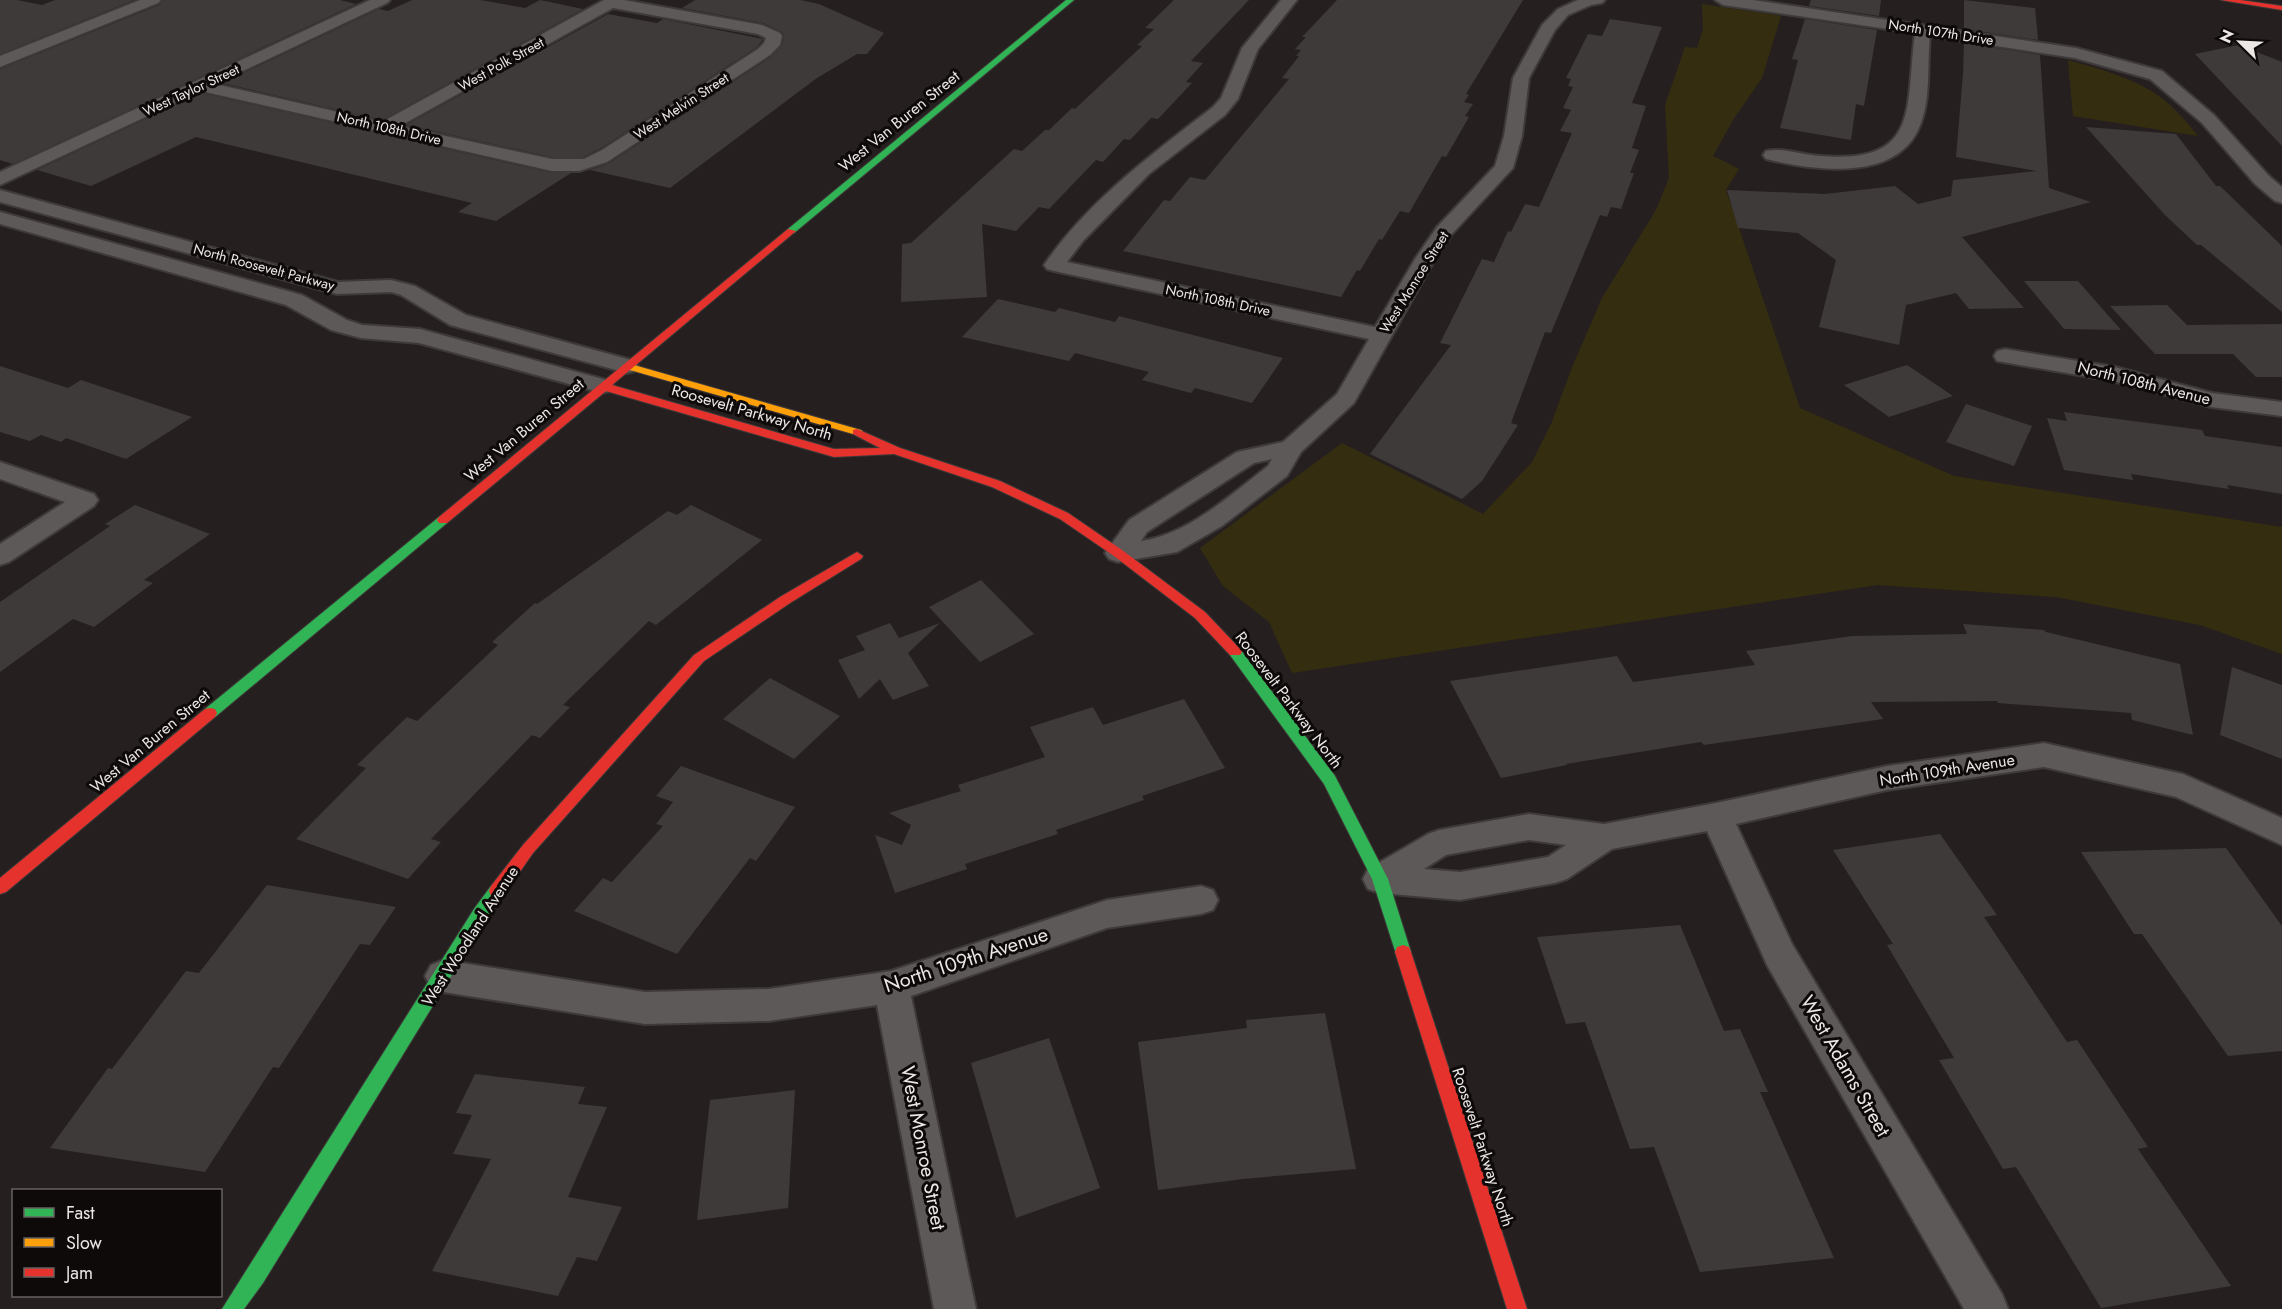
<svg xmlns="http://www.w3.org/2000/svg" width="2282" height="1309" viewBox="0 0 2282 1309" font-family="Jost,sans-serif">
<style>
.green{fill:#352d10}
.building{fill:#3e3a3a}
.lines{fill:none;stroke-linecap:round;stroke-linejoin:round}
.street-casing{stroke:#3e3a39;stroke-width:4}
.fast-casing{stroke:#3e3a39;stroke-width:2}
.slow-casing{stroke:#3e3a39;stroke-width:2}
.jam-casing{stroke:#3e3a39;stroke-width:2}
.street{fill:#5c5958;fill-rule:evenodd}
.fast{fill:#30b455;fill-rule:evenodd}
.slow{fill:#ff9f0a;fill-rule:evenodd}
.jam{fill:#e5322d;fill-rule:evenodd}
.labels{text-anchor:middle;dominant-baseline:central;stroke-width:6;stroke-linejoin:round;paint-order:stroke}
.far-street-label{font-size:14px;fill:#ece6e5;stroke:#0d0a09}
.street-label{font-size:16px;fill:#ece6e5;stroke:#0d0a09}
.near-street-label{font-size:20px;fill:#ece6e5;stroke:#0d0a09}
</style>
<rect width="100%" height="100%" fill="#25201f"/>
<g class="green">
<polygon points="1702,4 1781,16 1762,78 1733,120 1713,156 1739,169 1726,190 1800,408 1954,476 2282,527 2282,654 2200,625 2056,597 1878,585 1292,673 1269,622 1223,586 1200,548 1342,443 1483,514 1532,462 1551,424 1573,365 1602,298 1656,210 1669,178 1665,105 1685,47 1697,48 1703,29"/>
<path d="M2068,60C2103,70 2143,80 2170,105C2180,114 2189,125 2198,136L2073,116Z"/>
</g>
<g class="building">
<polygon points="0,0 17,0 42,5 55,0 134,0 0,54"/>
<polygon points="163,0 340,0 356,4 13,164 0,160 0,69 159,5"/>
<polygon points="412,0 480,0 525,8 540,0 583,9 382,120 222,83 379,9 388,11"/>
<polygon points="695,0 800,0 819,4 884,33 867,54 857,54 817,78 670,188 590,170 608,164 771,57 782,45 784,36 782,32 763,23 682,8"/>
<polygon points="1174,0 1249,0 1191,61 1203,63 1186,82 1192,83 1158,119 1151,118 1130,140 1124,139 1103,162 1096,160 1049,209 1039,207 1016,231 982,224 987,297 901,302 902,244 911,243 1014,149 1022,151 1045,130 1049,130 1072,108 1075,109 1142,46 1137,45 1154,29 1145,28"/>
<polygon points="1337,0 1523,0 1466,94 1469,95 1464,102 1473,104 1465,116 1469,117 1446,157 1442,156 1409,213 1400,211 1382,240 1379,239 1360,271 1357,270 1341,297 1123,251 1164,200 1170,201 1190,177 1205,180 1289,79 1282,78 1299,56 1296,56 1301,50 1295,49 1306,37 1302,37"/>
<polygon points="1811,0 1881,0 1879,16 1809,6"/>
<polygon points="1964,0 2035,8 2038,40 1964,29"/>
<polygon points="608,14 657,23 663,19 763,39 757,47 601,148 583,157 552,157 406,125"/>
<polygon points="1610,19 1662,27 1632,103 1646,106 1632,148 1639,150 1630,173 1634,173 1621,209 1611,207 1607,217 1600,215 1551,333 1545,332 1511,423 1518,425 1482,481 1462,499 1370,454 1451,345 1440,343 1482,259 1494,262 1508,231 1511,232 1525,204 1539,207 1572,133 1560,131 1571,110 1563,108 1573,87 1568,86 1571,79 1566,78 1588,34 1602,36"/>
<polygon points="1805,19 1877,30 1864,106 1856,104 1851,140 1780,128 1798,60 1792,59"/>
<polygon points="1964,43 2040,55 2049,188 2091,202 1962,237 2024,308 1969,309 1956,293 1906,305 1899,345 1819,327 1836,260 1798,233 1738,228 1727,190 1825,194 1895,186 1918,204 1951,196 1953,180 2037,171 1956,157 1963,74"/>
<polygon points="2239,45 2282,62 2282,146 2195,54"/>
<polygon points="201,93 552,173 571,173 496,221 458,212 472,203 196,137 91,186 37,170"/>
<polygon points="2086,127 2176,134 2216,186 2220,186 2282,246 2282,312 2201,245 2197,245 2165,215"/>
<polygon points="2024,281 2078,281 2121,330 2064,329"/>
<polygon points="998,299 1055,312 1059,308 1115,322 1119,316 1283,358 1252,403 1195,388 1191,393 1142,380 1149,372 1075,353 1069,361 962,337"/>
<polygon points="2167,305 2187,325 2282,324 2282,377 2256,377 2233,354 2155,354 2110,306"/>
<polygon points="1907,365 1953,396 1889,417 1844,385"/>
<polygon points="0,366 68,388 81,380 192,417 126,459 66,438 61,442 41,435 30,441 0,432"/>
<polygon points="1966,404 2032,426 2014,466 1946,442"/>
<polygon points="2064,412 2202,430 2205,436 2282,447 2282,494 2227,485 2229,489 2131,474 2133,480 2064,470 2047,418 2067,421"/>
<polygon points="135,505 210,534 144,580 153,583 94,627 73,619 0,672 0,602 110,526 105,524"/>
<polygon points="691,505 762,540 656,625 649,621 563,705 570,707 540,738 532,735 431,839 441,842 408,879 296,839 366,768 357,765 407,717 417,721 498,645 492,642 535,603 537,604 668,511 677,515"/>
<polygon points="981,580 1034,634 980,662 929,607"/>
<polygon points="890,623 899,638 940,623 908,653 929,686 893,700 880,679 859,699 838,660 865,650 856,636"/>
<polygon points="1963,624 2044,630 2046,632 2180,664 2193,735 2132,720 2131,713 1998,703 1997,701 1871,702 1883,719 1704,745 1701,742 1566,764 1567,765 1501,778 1450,681 1617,656 1633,682 1755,665 1746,651 1852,636 1967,634"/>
<polygon points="2232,667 2282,685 2282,759 2220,735"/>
<polygon points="770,678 840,716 794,759 723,719"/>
<polygon points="1184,699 1225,768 1142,796 1144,800 1056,830 1058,834 965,864 967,869 895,893 875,835 902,845 911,825 889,813 961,791 958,785 1045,757 1030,727 1093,707 1103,725"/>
<polygon points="681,766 795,807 756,861 750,858 677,954 574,911 603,878 612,882 663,826 656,824 673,802 656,796"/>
<polygon points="1940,834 1997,915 1984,917 2067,1042 2077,1040 2148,1147 2138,1149 2231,1286 2101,1308 2016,1167 2003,1169 1939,1060 1954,1058 1887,945 1893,944 1833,850"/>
<polygon points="2226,848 2282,926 2282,1051 2228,1056 2142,934 2134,934 2081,852"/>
<polygon points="267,885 396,907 370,945 360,944 279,1068 273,1067 205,1172 50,1148 108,1068 112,1069 186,971 199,973"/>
<polygon points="1680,925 1724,1031 1740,1029 1768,1092 1760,1092 1834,1258 1700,1272 1654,1147 1630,1149 1585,1022 1566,1024 1537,937"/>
<polygon points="1325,1013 1356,1169 1243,1179 1158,1190 1138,1042 1247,1028 1246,1020"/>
<polygon points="1049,1038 1100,1188 1016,1218 971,1063"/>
<polygon points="475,1074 585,1087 578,1104 607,1107 568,1197 622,1207 597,1261 577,1257 558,1296 432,1271 491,1159 453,1154 472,1115 456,1113"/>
<polygon points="795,1090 788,1208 697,1220 710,1100"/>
</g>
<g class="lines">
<defs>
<g id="street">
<polygon points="140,0 161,0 158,3 0,67 0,56"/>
<path d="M370,0H390L387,3L215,84L382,122L604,0H624L762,25L780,33L782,36L780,45L770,55L607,162L579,171H552L201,91L0,185V172ZM613,8L758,34L766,38L764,43L758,49L602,150L584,159H552L400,126Z"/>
<path d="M1281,0H1297L1258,49L1238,99L1225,115L1149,174L1083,241L1067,262L1375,327L1415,259L1437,227L1495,166L1504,136L1513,78L1542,25L1558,9L1578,0H1605L1602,3L1591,5L1568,15L1555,30L1529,78L1522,136L1513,168L1451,235L1435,259L1354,403L1301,452L1287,476L1222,526L1177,552L1118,562L1109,559L1105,553L1129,520L1237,452L1283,442L1337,394L1369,339L1054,271L1047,269L1044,265C1088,201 1152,154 1213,107L1221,98L1242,48ZM1272,459L1268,466C1230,495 1189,534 1141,541L1147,532L1254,463Z"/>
<path d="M1715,0H1753L2076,48L2162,71L2214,115L2269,176L2282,187V203L2275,201L2255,184L2202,123L2150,79L2075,58L1930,36C1927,64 1931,96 1921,123C1900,183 1815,171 1766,159L1763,155L1766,151C1782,147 1803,155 1820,156C1921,164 1905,109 1915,33L1723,5Z"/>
<polygon points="0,190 338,282 391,280 415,286 466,315 635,361 638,366 635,371 627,373 450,325 401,295 391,292 337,294 0,202"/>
<polygon points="0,212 302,295 347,320 362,325 420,329 610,381 614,386 610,391 602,393 419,343 361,338 331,330 286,305 0,224"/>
<polygon points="2005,349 2115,367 2212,393 2282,402 2282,416 2211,407 2113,381 1997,361 1994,356 1997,351"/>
<polygon points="0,462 94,494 98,500 94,506 9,562 0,565 0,544 65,502 0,479"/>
<path d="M2044,743L2183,774L2282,818V845L2176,797L2044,767L1887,790L1736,824L1792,944L2002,1294L2008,1309H1964L1767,965L1707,831L1612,849L1567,879L1555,883L1460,900L1380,893L1368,889L1363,879L1368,869L1428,834L1439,830L1529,814L1604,824L1716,803L1887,766ZM1529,840L1566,845L1548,857L1460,872L1424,869L1446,855Z"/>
<polygon points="1201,886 1213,890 1218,900 1213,910 1201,914 1107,928 911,996 976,1309 934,1309 877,1005 769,1021 645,1024 443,992 431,987 425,976 431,965 443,960 645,992 769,989 891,971 1107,900"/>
</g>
<g id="fast">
<polygon points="1066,0 1074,0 794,233 788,233 788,229"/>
<polygon points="443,516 449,520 447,523 215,717 205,717 203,713 205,709 439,517"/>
<polygon points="1235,647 1240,649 1335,776 1388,879 1411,952 1409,957 1403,959 1397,957 1372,879 1324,784 1230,655 1228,652 1230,649"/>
<polygon points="497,884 503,886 505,891 486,919 263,1283 244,1309 222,1309 474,909 491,886"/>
</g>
<polygon id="slow" points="627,363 861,430 863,432 861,434 853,434 623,368 622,366"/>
<g id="jam">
<polygon points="2221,0 2240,0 2282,6 2282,10"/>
<polygon points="788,229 796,231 612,385 834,449 880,448 853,434 853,430 857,429 900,448 1000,481 1068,513 1122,550 1205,612 1240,649 1242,652 1240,655 1230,655 1195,618 1114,556 1060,519 992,487 894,454 834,457 606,391 447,523 439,523 437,520 439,517"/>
<polygon points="857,552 863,556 861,559 790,603 704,661 533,853 503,896 497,898 491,896 489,891 491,886 523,845 694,655 780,597"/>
<polygon points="210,708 215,709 217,713 215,717 6,892 0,894 0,878 205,709"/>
<polygon points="1403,945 1409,947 1411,952 1527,1309 1507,1309 1395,952 1397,947"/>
</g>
</defs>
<use href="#street" class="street-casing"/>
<use href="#fast" class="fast-casing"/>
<use href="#slow" class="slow-casing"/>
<use href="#jam" class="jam-casing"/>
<use href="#street" class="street"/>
<use href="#fast" class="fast"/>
<use href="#slow" class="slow"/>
<use href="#jam" class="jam"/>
</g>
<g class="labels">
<g class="far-street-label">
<text transform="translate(1941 32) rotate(9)">North 107th Drive</text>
<text transform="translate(501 64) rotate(-29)">West Polk Street</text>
<text transform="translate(191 90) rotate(-25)">West Taylor Street</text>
<text transform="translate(681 106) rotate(-33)">West Melvin Street</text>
<text transform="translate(389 128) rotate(13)">North 108th Drive</text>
<text transform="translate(264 267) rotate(15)">North Roosevelt Parkway</text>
<text transform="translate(1414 282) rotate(-58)">West Monroe Street</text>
<text transform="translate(1218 300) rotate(12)">North 108th Drive</text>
</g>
<g class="street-label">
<text transform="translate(899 121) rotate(-39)">West Van Buren Street</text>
<text transform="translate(2144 383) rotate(14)">North 108th Avenue</text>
<text transform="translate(752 412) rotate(16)">Roosevelt Parkway North</text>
<text transform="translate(524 430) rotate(-40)">West Van Buren Street</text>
<text transform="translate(1289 700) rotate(53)">Roosevelt Parkway North</text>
<text transform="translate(150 741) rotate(-40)">West Van Buren Street</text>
<text transform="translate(1947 770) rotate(-9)">North 109th Avenue</text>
<text transform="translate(470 936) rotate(-57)">West Woodland Avenue</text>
<text transform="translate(1483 1147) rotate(72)">Roosevelt Parkway North</text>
</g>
<g class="near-street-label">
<text transform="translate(966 960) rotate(-18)">North 109th Avenue</text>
<text transform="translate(1845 1066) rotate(60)">West Adams Street</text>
<text transform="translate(923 1148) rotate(79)">West Monroe Street</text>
</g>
</g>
<rect x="12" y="1189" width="210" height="108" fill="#0d0a09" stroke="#666261" stroke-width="1.5"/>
<rect x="24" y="1208" width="30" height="9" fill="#30b455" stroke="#666261" stroke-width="1.5"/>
<text x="66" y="1219" font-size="18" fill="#ece6e5">Fast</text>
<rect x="24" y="1238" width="30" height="9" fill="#ff9f0a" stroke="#666261" stroke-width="1.5"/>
<text x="66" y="1249" font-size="18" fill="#ece6e5">Slow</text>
<rect x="24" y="1268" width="30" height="9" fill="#e5322d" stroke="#666261" stroke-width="1.5"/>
<text x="66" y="1279" font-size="18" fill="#ece6e5">Jam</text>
<g transform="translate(2240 42) rotate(294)" stroke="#0d0a09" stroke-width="4.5" paint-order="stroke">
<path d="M0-4.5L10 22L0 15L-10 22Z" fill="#ece6e5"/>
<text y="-9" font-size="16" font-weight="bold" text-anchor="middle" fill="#ece6e5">N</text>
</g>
</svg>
